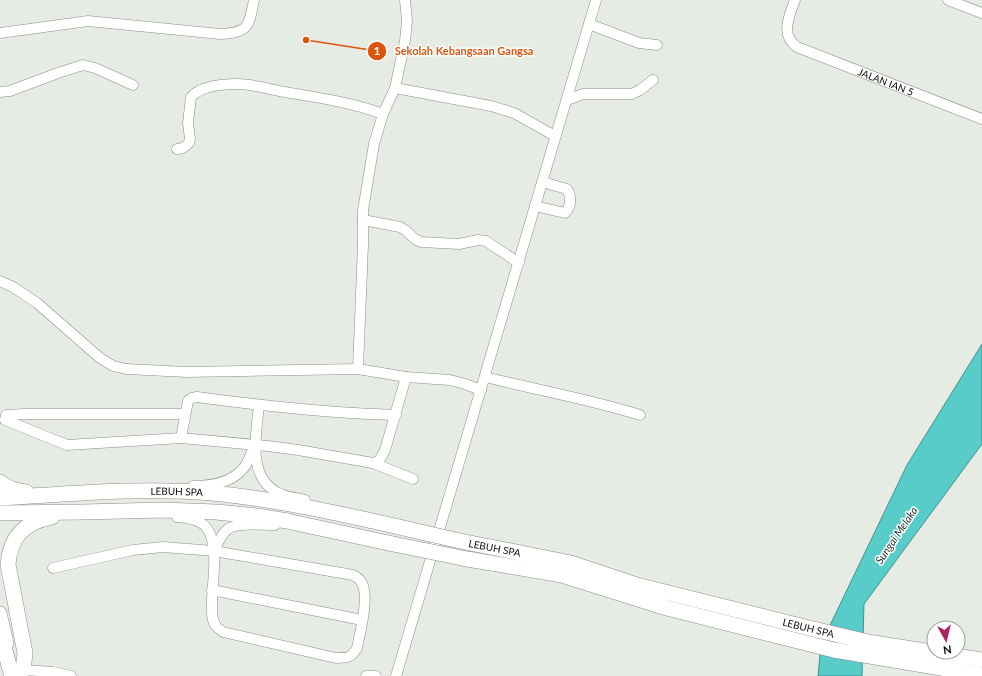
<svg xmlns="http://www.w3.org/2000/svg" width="982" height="676" viewBox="0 0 982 676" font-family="Lato,sans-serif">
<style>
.water{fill:#58ccc9;stroke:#419290}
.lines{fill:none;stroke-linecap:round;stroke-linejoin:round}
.minor-casing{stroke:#888e86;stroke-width:11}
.major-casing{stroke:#888e86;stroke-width:14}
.highway-casing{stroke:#888e86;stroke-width:16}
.minor{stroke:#fff;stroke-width:10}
.major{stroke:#fff;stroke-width:13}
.highway{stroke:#fff;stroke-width:15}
.highway-bridge-casing{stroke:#888e86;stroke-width:16;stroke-linecap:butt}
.highway-bridge{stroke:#fff;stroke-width:15}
.labels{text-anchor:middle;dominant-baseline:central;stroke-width:3;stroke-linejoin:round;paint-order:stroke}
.street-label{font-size:10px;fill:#0a0c0a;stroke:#fff}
.water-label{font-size:11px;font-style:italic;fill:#1c3130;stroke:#fff}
.leader{fill:none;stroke:#dd550c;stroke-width:1.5}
.callout-dot{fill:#dd550c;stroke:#fff;stroke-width:1.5}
.mark-label{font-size:12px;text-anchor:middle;font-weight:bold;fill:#fff}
.callout-label{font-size:11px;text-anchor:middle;font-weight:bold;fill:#dd550c;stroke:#fff;stroke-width:3;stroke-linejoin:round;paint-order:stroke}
</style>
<rect width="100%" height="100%" fill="#e6ece3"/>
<polygon class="water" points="982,344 982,444 864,604 862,676 818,676 821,644 907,465"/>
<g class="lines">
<defs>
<g id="minor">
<path id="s1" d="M795,0C789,16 780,35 797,47L982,119"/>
<polyline points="948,0 982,13"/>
<polyline points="589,24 639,43 657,45"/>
<path d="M0,33L88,21L220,34C249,33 249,26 254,0"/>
<polyline points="395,88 491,106 514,113 555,136"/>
<polyline points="0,92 10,91 58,73 83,65 95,68 133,85"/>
<polyline points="567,100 583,94 632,94 640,90 653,80"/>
<path d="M177,149L183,148L189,143L190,139L188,123L191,97C201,86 223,84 237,84C251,84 266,88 279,91C314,97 350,102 383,114"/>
<path d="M535,206L565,213C571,207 572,197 567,189L542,182"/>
<polyline points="363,220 400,227 405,230 415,239 421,242 459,244 478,240 486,241 519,263"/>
<polyline points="0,281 13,287 37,303 100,358 113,366 126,369 187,372 358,369 406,377 450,380 465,384 481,390"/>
<polyline points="358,369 363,245 363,210 374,144 383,114 395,88 405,41 407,21 405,0"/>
<path d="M485,377C537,390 589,399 640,415"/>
<path d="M259,406C256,434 246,480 281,494C288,497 297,498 305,500"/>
<polyline points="185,414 24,414 6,415 5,420 67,445 181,438 268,446 298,450 373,463 413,479"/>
<path d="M181,438L188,401L192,398L197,397C263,406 329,413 396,415"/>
<polyline points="373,463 379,461 385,450 406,377"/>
<path d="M193,486C210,486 229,483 241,471C248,465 251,454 254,446"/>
<path d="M214,551C218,543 221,534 228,529C237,522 263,525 275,525"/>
<path d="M53,568L133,550L163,547L214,551L353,575C355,576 358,578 360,580C371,593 360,632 357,648C351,658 348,658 336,658L223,632C221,630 218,629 216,626C211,620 212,610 212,602C212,583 220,543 206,527C199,519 187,518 177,517"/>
<polyline points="212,590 362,620"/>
<polyline points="23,670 53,672 71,676"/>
<polyline points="366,676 376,676"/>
<polyline points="396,676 596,0"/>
</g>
<polyline id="major" points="0,613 7,643"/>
<g id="highway">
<path d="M0,482C7,488 17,491 26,492"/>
<path id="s2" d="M0,498C70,494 141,487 212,493C275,499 337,513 399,527"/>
<polyline points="0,513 83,512 162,510 216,512 257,516 287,521 393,544"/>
<polyline points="0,633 12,676"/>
<path d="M23,670L25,653L8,565C10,537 24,522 52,517"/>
</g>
</defs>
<use href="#minor" class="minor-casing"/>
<use href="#major" class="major-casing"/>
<use href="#highway" class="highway-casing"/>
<use href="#minor" class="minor"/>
<use href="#major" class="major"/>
<use href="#highway" class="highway"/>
<defs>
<g id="highway-bridge">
<path id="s3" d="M399,527L460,541L571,563L637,585L809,628L868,642L982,660"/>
<polyline points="393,544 467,559 562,575 667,608 834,650 982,675"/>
</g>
</defs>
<use href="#highway-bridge" class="highway-bridge-casing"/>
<use href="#highway-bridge" class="highway-bridge"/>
</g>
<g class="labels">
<g class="street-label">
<text stroke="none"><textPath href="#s1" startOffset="147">JALAN IAN 5</textPath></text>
<text stroke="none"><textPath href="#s2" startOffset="177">LEBUH SPA</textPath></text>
<text stroke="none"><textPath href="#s3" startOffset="98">LEBUH SPA</textPath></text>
<text stroke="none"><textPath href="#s3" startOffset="422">LEBUH SPA</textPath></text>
</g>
<g class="water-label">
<text transform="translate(896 535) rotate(-56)">Sungai Melaka</text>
</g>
</g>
<path class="leader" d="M306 40L377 51"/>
<g class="callout-dot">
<circle cx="306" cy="40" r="4"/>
<circle cx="377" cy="51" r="10"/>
</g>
<g class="mark-label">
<text x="377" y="55">1</text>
</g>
<g class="callout-label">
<text x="464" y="55">Sekolah Kebangsaan Gangsa</text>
</g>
<g transform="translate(946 640) rotate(172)"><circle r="19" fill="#ffffff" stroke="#9d9e9d"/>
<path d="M0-3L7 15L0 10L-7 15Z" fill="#ac2263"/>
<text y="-6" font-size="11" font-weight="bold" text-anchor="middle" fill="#0a0c0a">N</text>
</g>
</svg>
